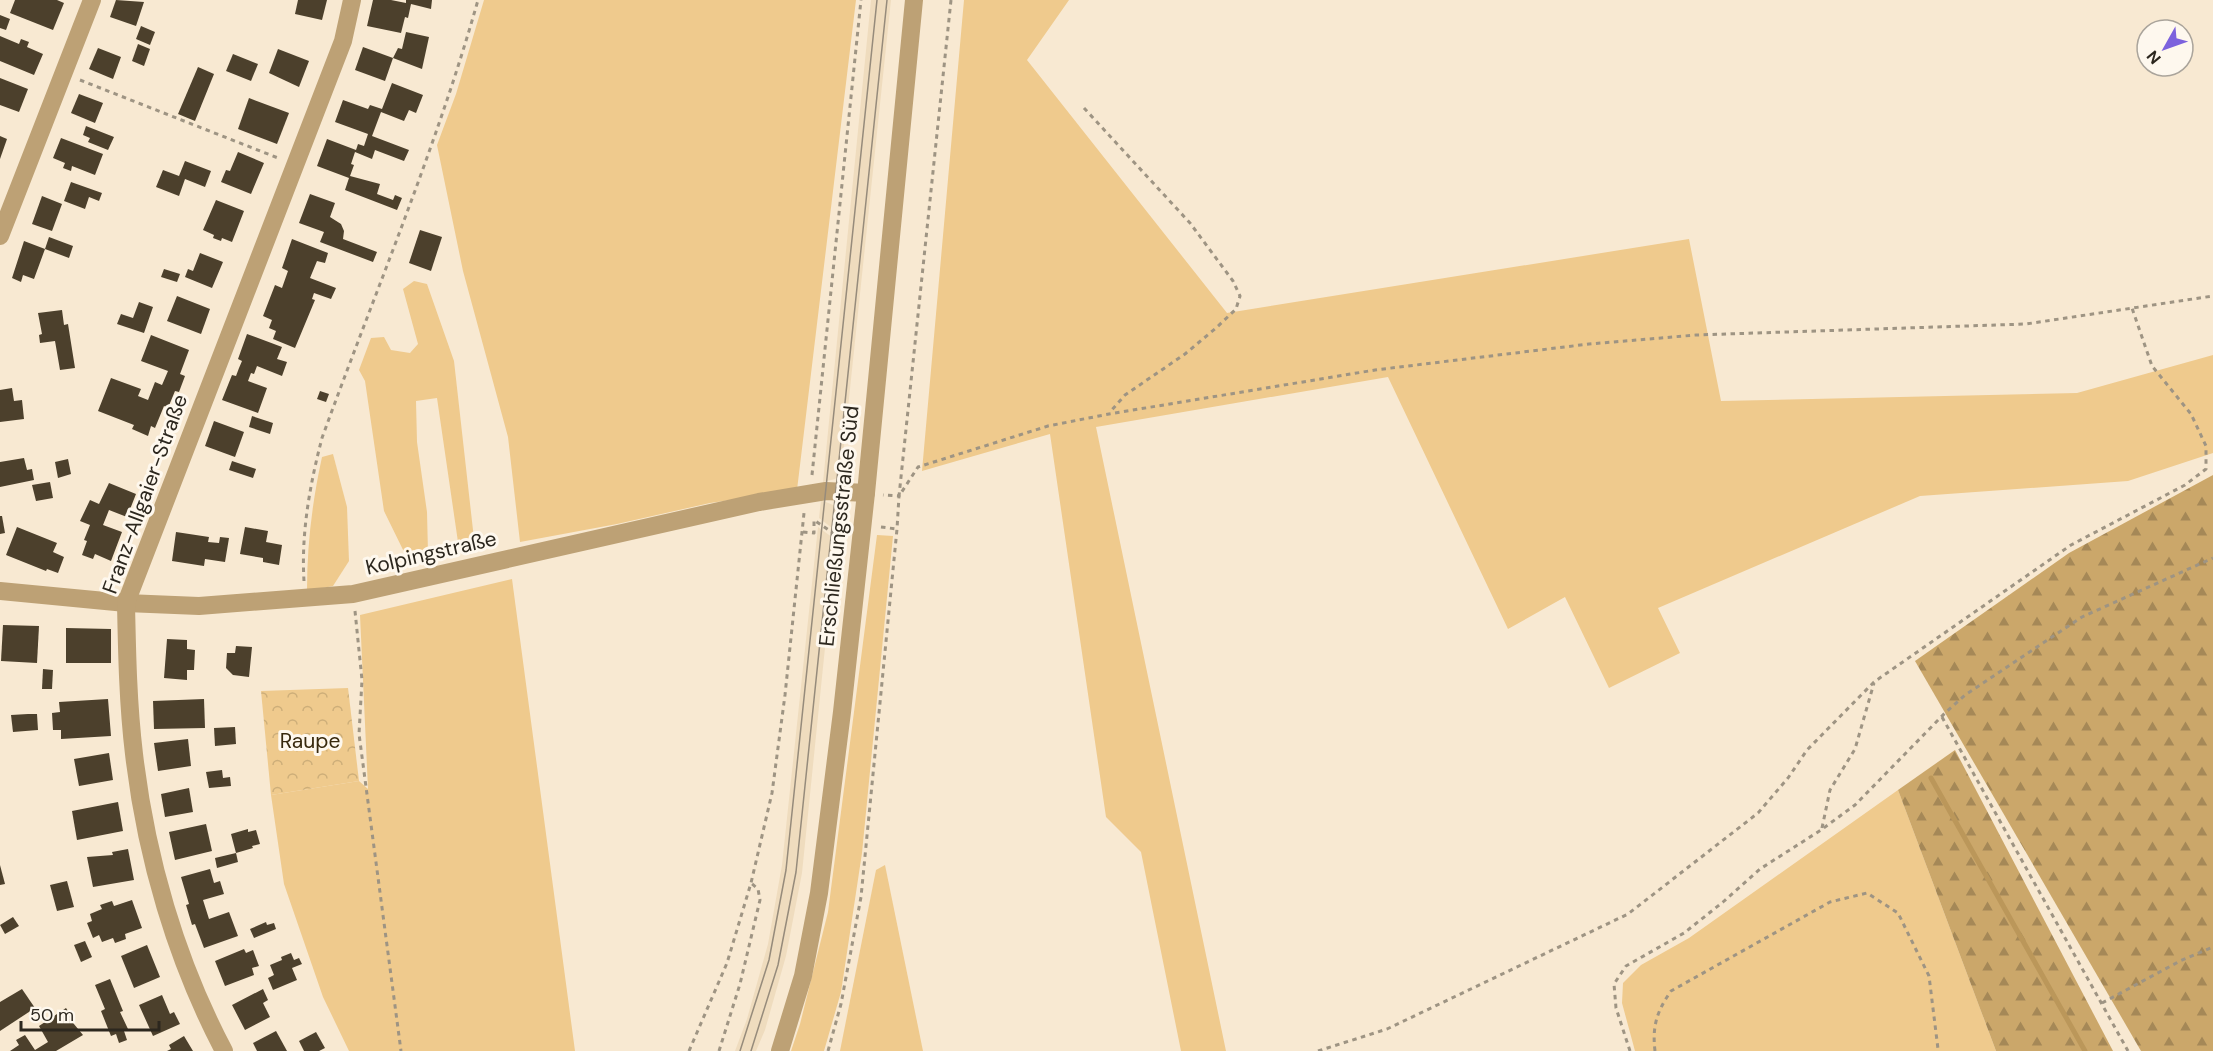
<svg xmlns="http://www.w3.org/2000/svg" width="2213" height="1051" viewBox="0 0 2213 1051" font-family="'DM Sans',sans-serif">
<style>
.built{fill:#efdcbe}
.grass{fill:#efca8d}
.forest{fill:url(#forest-firs)}
.park{fill:url(#park-crowns)}
.lines{fill:none;stroke-linecap:round;stroke-linejoin:round}
.stream{stroke:#bb975a;stroke-width:5}
.building{fill:#4c402c}
.path{stroke:#9e9483;stroke-width:3;stroke-dasharray:4.5 4.5;stroke-linecap:butt}
.street{stroke:#bda175;stroke-width:18}
.tram{stroke:#968b7b;stroke-width:1.5}
.labels{text-anchor:middle;dominant-baseline:central;stroke-width:6;stroke-linejoin:round;paint-order:stroke}
.street-label{font-size:21px;fill:#2c271e;stroke:#fef8ee}
.park-label{font-size:21px;fill:#38290d;stroke:#fef8ee}
</style>
<defs>
<pattern id="forest-firs" width="22" height="20" patternUnits="userSpaceOnUse" patternTransform="scale(1.5)"><rect width="22" height="20" fill="#cba76a"/><path d="M5 1l3.5 6h-7zM16 11l3.5 6h-7z" fill="#a58857"/></pattern>
<pattern id="park-crowns" width="20" height="18" patternUnits="userSpaceOnUse" patternTransform="scale(1.5)"><rect width="20" height="18" fill="#efca8d"/><path d="M2 6a3 3 0 1 1 6 0M12 15a3 3 0 1 1 6 0" fill="none" stroke="#cdae79"/></pattern>
</defs>
<rect width="100%" height="100%" fill="#f8e9d2"/>
<g class="built">
<polygon points="871,0 891,0 841,474 835,479 823,482"/>
<polygon points="821,500 838,507 836,531 819,518"/>
<polygon points="818,527 836,540 802,873 786,956 765,1030 756,1051 735,1051 747,1019 768,944 782,865"/>
</g>
<g class="grass">
<polygon points="484,0 856,0 797,490 710,503 617,524 520,542 508,437 463,271 437,145 456,94"/>
<polygon points="964,0 1069,0 1027,60 1227,313 1689,239 1721,401 2077,393 2213,355 2213,453 2128,481 1920,496 1658,608 1680,653 1609,688 1565,597 1508,629 1388,377 1096,427 1226,1051 1181,1051 1141,852 1106,817 1050,434 922,471"/>
<polygon points="414,281 427,284 454,361 474,539 458,542 437,398 416,401 417,442 427,512 428,553 407,558 384,511 365,381 359,370 371,338 384,337 391,350 410,353 418,344 403,289"/>
<path d="M333,454L347,507L349,561L333,586L307,591C307,545 312,503 322,457Z"/>
<polygon points="877,535 893,536 862,853 841,992 824,1051 791,1051 800,1024 828,912"/>
<polygon points="512,579 575,1051 349,1051 323,997 284,884 271,795 359,781 368,789 360,615"/>
<polygon points="1898,790 1996,1051 1635,1051 1622,1003 1623,983 1641,965 1689,938"/>
<polygon points="885,865 923,1051 840,1051 876,870"/>
</g>
<g class="forest">
<polygon points="2213,475 2213,1051 2141,1051 1915,661 2069,553"/>
<polygon points="1955,750 2113,1051 1996,1051 1898,790"/>
</g>
<polygon class="park" points="348,688 359,781 271,795 261,691"/>
<g class="lines">
<polyline class="stream" points="1931,778 2085,1051"/>
</g>
<g class="building">
<polygon points="15,0 57,0 64,3 53,30 10,13"/>
<polygon points="116,0 144,2 136,26 110,17"/>
<polygon points="298,0 327,0 322,20 295,14"/>
<polygon points="373,0 391,0 406,3 406,0 432,0 431,9 411,4 408,18 405,17 401,33 367,26"/>
<polygon points="0,15 10,19 6,30 0,28"/>
<polygon points="141,26 155,32 150,45 136,39"/>
<polygon points="406,32 429,37 422,69 393,58 398,48 402,49"/>
<polygon points="0,36 19,44 21,39 29,42 27,47 43,54 34,75 0,61"/>
<polygon points="138,44 150,49 144,66 132,61"/>
<polygon points="363,47 393,58 385,81 355,70"/>
<polygon points="98,48 121,57 113,79 89,69"/>
<polygon points="278,49 309,61 299,87 269,73"/>
<polygon points="233,54 258,64 251,81 226,71"/>
<polygon points="198,67 214,74 195,121 178,114"/>
<polygon points="0,78 28,89 19,112 0,105"/>
<polygon points="392,83 423,95 416,113 409,110 404,121 381,112 372,136 409,150 404,161 375,150 372,159 355,152 351,164 354,165 350,176 380,184 377,194 393,200 395,195 402,198 397,210 345,190 349,178 317,166 327,139 356,150 358,144 364,146 368,134 335,122 343,100 368,109 370,105 382,109"/>
<polygon points="79,94 103,103 95,123 71,113"/>
<polygon points="249,98 289,113 277,144 238,129"/>
<polygon points="86,126 114,137 108,150 88,142 90,138 83,135"/>
<polygon points="0,136 7,139 0,159"/>
<polygon points="61,138 103,154 95,175 72,166 71,171 63,168 65,163 53,158"/>
<polygon points="238,152 264,163 251,194 221,182 226,170 230,171"/>
<polygon points="185,161 211,171 205,187 185,179 179,196 156,187 163,170 179,176"/>
<polygon points="71,182 102,193 99,201 89,197 85,209 64,201"/>
<polygon points="310,194 335,203 330,217 341,224 344,231 343,239 377,252 373,262 320,242 324,232 299,223"/>
<polygon points="42,196 62,204 52,231 32,224"/>
<polygon points="216,200 244,211 232,242 222,238 221,241 213,238 214,235 203,230"/>
<polygon points="420,230 442,237 431,271 409,263"/>
<polygon points="49,237 73,246 69,258 45,249"/>
<polygon points="292,239 328,253 325,263 317,261 310,278 336,288 331,299 314,293 312,299 315,300 295,348 273,339 276,331 269,328 272,320 263,316 275,285 282,288 288,271 282,268"/>
<polygon points="24,241 45,249 34,279 23,275 21,282 12,278"/>
<polygon points="200,253 223,262 212,288 185,277 188,269 193,271"/>
<polygon points="164,269 180,274 177,282 161,277"/>
<polygon points="177,296 210,309 201,334 167,321"/>
<polygon points="139,302 153,307 144,333 117,324 121,314 133,318"/>
<polygon points="62,310 64,325 68,324 75,368 60,370 55,341 40,343 39,335 42,334 38,313"/>
<polygon points="247,334 282,347 277,359 287,362 282,376 257,366 254,374 251,373 248,381 267,388 258,413 222,400 232,375 236,376 239,368 242,361 238,359"/>
<polygon points="151,335 189,350 180,374 185,376 179,392 175,391 168,408 164,406 155,428 151,426 148,436 132,429 134,425 98,411 111,378 141,389 138,396 148,400 155,382 162,385 168,371 141,361"/>
<polygon points="12,388 14,401 22,400 24,419 0,422 0,390"/>
<polygon points="320,391 329,394 326,402 317,399"/>
<polygon points="252,416 273,423 270,434 249,427"/>
<polygon points="214,421 244,432 235,457 205,446"/>
<polygon points="24,458 27,470 32,469 34,480 0,487 0,462"/>
<polygon points="68,459 71,474 58,478 55,462"/>
<polygon points="232,461 256,469 253,478 229,470"/>
<polygon points="50,482 53,498 36,501 32,485"/>
<polygon points="109,483 136,494 127,517 109,510 103,525 122,532 111,561 95,554 93,559 82,555 87,541 84,540 90,525 80,521 90,500 99,504"/>
<polygon points="0,516 2,516 5,533 0,534"/>
<polygon points="17,527 57,543 53,552 64,557 58,573 47,569 46,571 6,555"/>
<polygon points="245,527 268,531 266,542 282,545 279,565 263,562 263,558 240,554"/>
<polygon points="176,532 209,537 208,542 219,543 220,537 229,538 225,562 205,559 204,566 172,561"/>
<polygon points="3,625 39,626 37,663 1,661"/>
<polygon points="66,628 111,629 111,663 66,663"/>
<polygon points="167,639 187,640 187,649 195,650 194,670 187,670 187,680 164,678"/>
<polygon points="236,646 252,647 249,677 233,675 226,668 227,653 235,653"/>
<polygon points="43,669 53,670 52,689 42,689"/>
<polygon points="108,699 111,736 61,739 61,730 53,730 52,713 60,712 59,702"/>
<polygon points="204,699 205,728 154,729 153,701"/>
<polygon points="28,714 37,714 38,730 13,732 11,715"/>
<polygon points="235,727 236,744 215,746 214,728"/>
<polygon points="188,739 191,766 158,771 154,743"/>
<polygon points="109,753 113,780 79,786 74,759"/>
<polygon points="222,770 223,778 230,777 231,786 209,788 206,772"/>
<polygon points="189,788 193,812 165,817 161,794"/>
<polygon points="118,802 123,831 77,840 72,811"/>
<polygon points="206,824 212,851 175,860 169,832"/>
<polygon points="248,829 248,832 256,830 260,844 252,846 253,848 236,853 231,834"/>
<polygon points="128,849 134,880 93,887 87,857 113,855 112,852"/>
<polygon points="236,853 238,862 217,868 215,858"/>
<polygon points="0,865 5,884 0,885"/>
<polygon points="210,869 214,883 220,881 224,894 203,900 209,919 229,912 238,936 204,948 195,924 192,925 186,905 189,904 181,877"/>
<polygon points="67,881 74,907 57,911 50,885"/>
<polygon points="132,900 142,928 125,934 126,939 115,943 113,938 102,942 99,935 93,938 87,923 92,921 90,914 102,909 100,905 112,901 114,906"/>
<polygon points="13,917 19,926 5,934 0,925"/>
<polygon points="266,922 267,925 274,923 276,929 254,938 250,929"/>
<polygon points="85,941 92,957 81,962 74,945"/>
<polygon points="147,945 160,977 134,988 121,956"/>
<polygon points="244,949 246,953 253,950 259,966 252,968 254,975 225,986 215,961"/>
<polygon points="291,953 294,960 299,958 302,964 292,968 297,980 273,990 268,978 274,975 270,965 282,960 281,957"/>
<polygon points="110,979 123,1011 120,1012 128,1029 124,1031 127,1040 119,1043 116,1034 111,1036 101,1011 105,1009 95,985"/>
<polygon points="22,989 35,1008 0,1031 0,1002"/>
<polygon points="263,989 268,1000 263,1003 270,1017 245,1030 232,1005"/>
<polygon points="162,995 170,1014 174,1012 180,1024 153,1036 139,1005"/>
<polygon points="66,1008 72,1017 69,1018 83,1035 56,1051 10,1051 19,1045 16,1040 25,1035 35,1050 48,1042 39,1026"/>
<polygon points="276,1031 287,1051 257,1051 253,1043"/>
<polygon points="316,1032 325,1048 319,1051 304,1051 299,1041"/>
<polygon points="184,1036 193,1051 167,1051 171,1049 169,1045"/>
</g>
<g class="lines">
<g class="path">
<polyline points="951,0 899,496 918,467 1048,426 1109,414 1375,370 1589,344 1696,335 2026,324 2213,296"/>
<polyline points="80,80 278,158"/>
<polyline points="1084,108 1190,223 1233,281 1240,296 1236,309 1216,328 1185,354 1125,395 1110,412"/>
<polyline points="812,475 861,0"/>
<polyline points="881,527 897,529"/>
<polyline points="803,532 814,533 814,520 839,537 841,524 845,524"/>
<path d="M304,581C301,533 310,484 322,438C375,292 436,149 478,0"/>
<polyline points="355,611 362,680 359,734 401,1051"/>
<polyline points="1942,717 2128,1051"/>
<polyline points="1822,828 1830,790 1855,749 1874,683"/>
<polyline points="2102,1003 2180,961 2213,947"/>
<polyline points="689,1051 727,963 751,883 772,793 785,695 804,513"/>
<polyline points="719,1051 740,984 760,900 758,889 751,883"/>
<polyline points="828,1051 841,1004 861,897 897,529 899,496 883,495"/>
<polyline points="1318,1051 1387,1029 1628,914 1758,813 1788,778 1807,750 1874,682 2071,545 2185,485 2206,469 2206,446 2191,414 2152,366 2132,308"/>
<polyline points="1630,1051 1616,1008 1614,984 1626,966 1684,933 1723,902 1760,869 1821,830 1855,805 1946,712 1965,695 2082,617 2213,558"/>
<path d="M1655,1051C1652,1026 1657,1011 1671,991L1830,902L1867,893L1898,913L1929,976L1938,1049"/>
</g>
<g class="street">
<polyline points="0,236 92,0"/>
<polyline points="0,591 126,603 199,606 353,594 759,502 826,491 866,493"/>
<path d="M224,1051C176,960 146,857 134,754C128,704 127,654 126,603L343,41L352,0"/>
<polyline points="780,1051 803,976 819,893 842,712 866,493 914,0"/>
</g>
<g class="tram">
<polyline points="740,1051 769,960 786,870 877,0"/>
<polyline points="751,1051 778,965 796,872 887,0"/>
</g>
</g>
<g class="labels">
<g class="street-label">
<text transform="translate(145 494) rotate(-70)">Franz-Allgaier-Straße</text>
<text transform="translate(839 526) rotate(-84)">Erschließungsstraße Süd</text>
<text transform="translate(431 553) rotate(-13)">Kolpingstraße</text>
</g>
<g class="park-label">
<text x="310" y="741">Raupe</text>
</g>
</g>
<g transform="translate(2165 48) rotate(230)"><circle r="28" fill="#fef8ee" stroke="#aaa49b" stroke-width="1.5"/>
<path d="M0-4.5L10 22L0 15L-10 22Z" fill="#7c62dd"/>
<text y="-9" font-size="16" font-weight="bold" text-anchor="middle" fill="#2c271e">N</text>
</g>
<path d="M21 1021v9h138v-9" fill="none" stroke="#2c271e" stroke-width="3"/>
<text x="30" y="1021" font-size="18" fill="#2c271e" stroke="#fef8ee" stroke-width="4.5" paint-order="stroke">50 m</text>
</svg>
